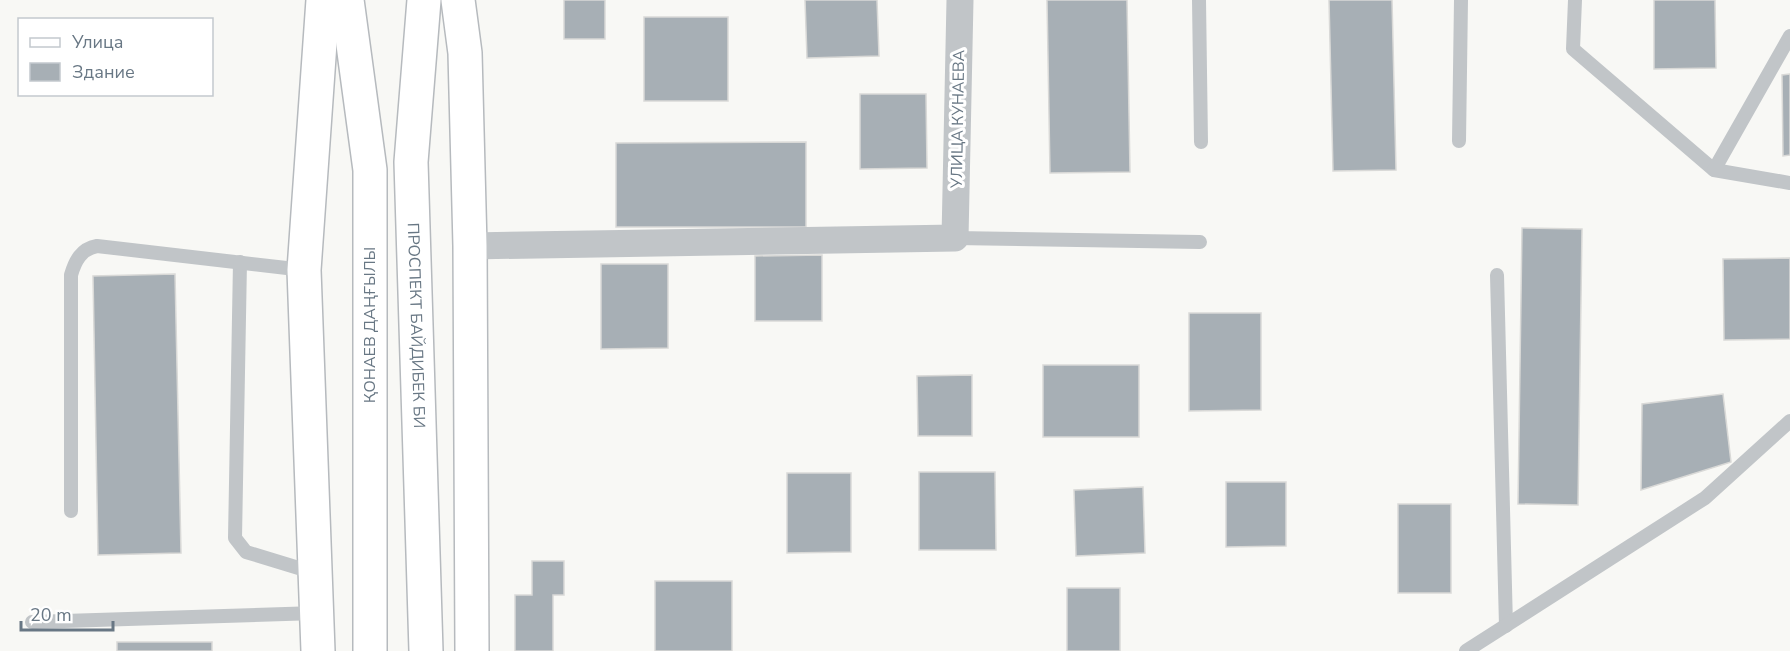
<svg xmlns="http://www.w3.org/2000/svg" width="1790" height="651" viewBox="0 0 1790 651" font-family="'Nunito Sans',sans-serif">
<style>
.building{fill:#a7afb5;stroke:#d9d9d7;stroke-width:1.5}
.lines{fill:none;stroke-linecap:round;stroke-linejoin:round}
.primary-casing{stroke:#b6babe;stroke-width:36}
.lane{stroke:#c1c5c8;stroke-width:14}
.street{stroke:#c1c5c8;stroke-width:27}
.primary{stroke:#fff;stroke-width:33}
.labels{text-anchor:middle;dominant-baseline:central;stroke-width:6;stroke-linejoin:round;paint-order:stroke}
.street-label{font-size:16px;fill:#687784;stroke:#fff}
</style>
<rect width="100%" height="100%" fill="#f8f8f5"/>
<g class="building">
<rect x="564" y="0" width="41" height="39"/>
<polygon points="805,0 877,0 879,56 807,58"/>
<polygon points="1047,0 1127,0 1130,172 1050,173"/>
<polygon points="1329,0 1392,0 1396,170 1333,171"/>
<polygon points="1654,0 1715,0 1716,68 1654,69"/>
<rect x="644" y="17" width="84" height="84"/>
<polygon points="1790,74 1790,155 1783,156 1782,75"/>
<polygon points="860,94 926,94 927,168 860,169"/>
<polygon points="806,142 806,227 616,227 616,143"/>
<polygon points="1522,228 1582,229 1578,505 1518,504"/>
<polygon points="822,255 822,321 755,321 755,256"/>
<polygon points="1790,258 1790,339 1724,340 1723,259"/>
<polygon points="601,264 668,264 668,348 601,349"/>
<polygon points="175,274 181,553 98,555 93,276"/>
<polygon points="1189,313 1261,313 1261,410 1189,411"/>
<rect x="1043" y="365" width="96" height="72"/>
<polygon points="972,375 972,436 918,436 917,376"/>
<polygon points="1723,394 1731,462 1641,490 1642,404"/>
<polygon points="919,472 995,472 996,550 919,550"/>
<polygon points="787,473 851,473 851,552 787,553"/>
<polygon points="1226,482 1286,482 1286,546 1226,547"/>
<polygon points="1143,487 1145,553 1076,556 1074,490"/>
<rect x="1398" y="504" width="53" height="89"/>
<polygon points="532,561 564,561 564,595 553,595 553,651 515,651 515,595 532,595"/>
<rect x="655" y="581" width="77" height="70"/>
<rect x="1067" y="588" width="53" height="63"/>
<rect x="117" y="642" width="95" height="9"/>
</g>
<g class="lines">
<defs>
<g id="primary">
<polyline points="347,0 370,170 370,651"/>
<path id="s1" d="M424,0L411,162L426,651"/>
<polyline points="458,0 465,53 470,246 472,651"/>
<polyline points="318,651 304,270 323,0"/>
</g>
</defs>
<use href="#primary" class="primary-casing"/>
<g class="lane">
<polyline points="1199,0 1201,142"/>
<polyline points="1575,0 1573,49 1714,170"/>
<polyline points="1790,36 1714,170 1790,183"/>
<polyline points="1459,141 1461,0"/>
<polyline points="955,238 1200,242"/>
<polyline points="240,262 235,538 246,552 315,573"/>
<polyline points="1497,275 1506,626"/>
<path d="M71,511V275C75,261 81,249 97,246L304,270"/>
<polyline points="32,622 317,613"/>
<polyline points="1466,651 1705,498 1790,421"/>
</g>
<polyline class="street" points="470,246 955,238 960,0"/>
<use href="#primary" class="primary"/>
</g>
<g class="labels">
<g class="street-label">
<text transform="translate(958 119) rotate(-89)">УЛИЦА КУНАЕВА</text>
<text transform="translate(370 325) rotate(-90)">ҚОНАЕВ ДАҢҒЫЛЫ</text>
<text stroke="none"><textPath href="#s1" startOffset="326">ПРОСПЕКТ БАЙДИБЕК БИ</textPath></text>
</g>
</g>
<rect x="18" y="18" width="195" height="78" fill="#ffffff" stroke="#c3c9ce" stroke-width="1.5"/>
<rect x="30" y="38" width="30" height="9" fill="#ffffff" stroke="#c3c9ce" stroke-width="1.5"/>
<text x="72" y="48" font-size="18" fill="#687784">Улица</text>
<rect x="30" y="63" width="30" height="18" fill="#a7afb5" stroke="#c3c9ce" stroke-width="1.5"/>
<text x="72" y="78" font-size="18" fill="#687784">Здание</text>
<path d="M21 621v9h92v-9" fill="none" stroke="#687784" stroke-width="3"/>
<text x="30" y="621" font-size="18" fill="#687784" stroke="#ffffff" stroke-width="4.5" paint-order="stroke">20 m</text>
</svg>
